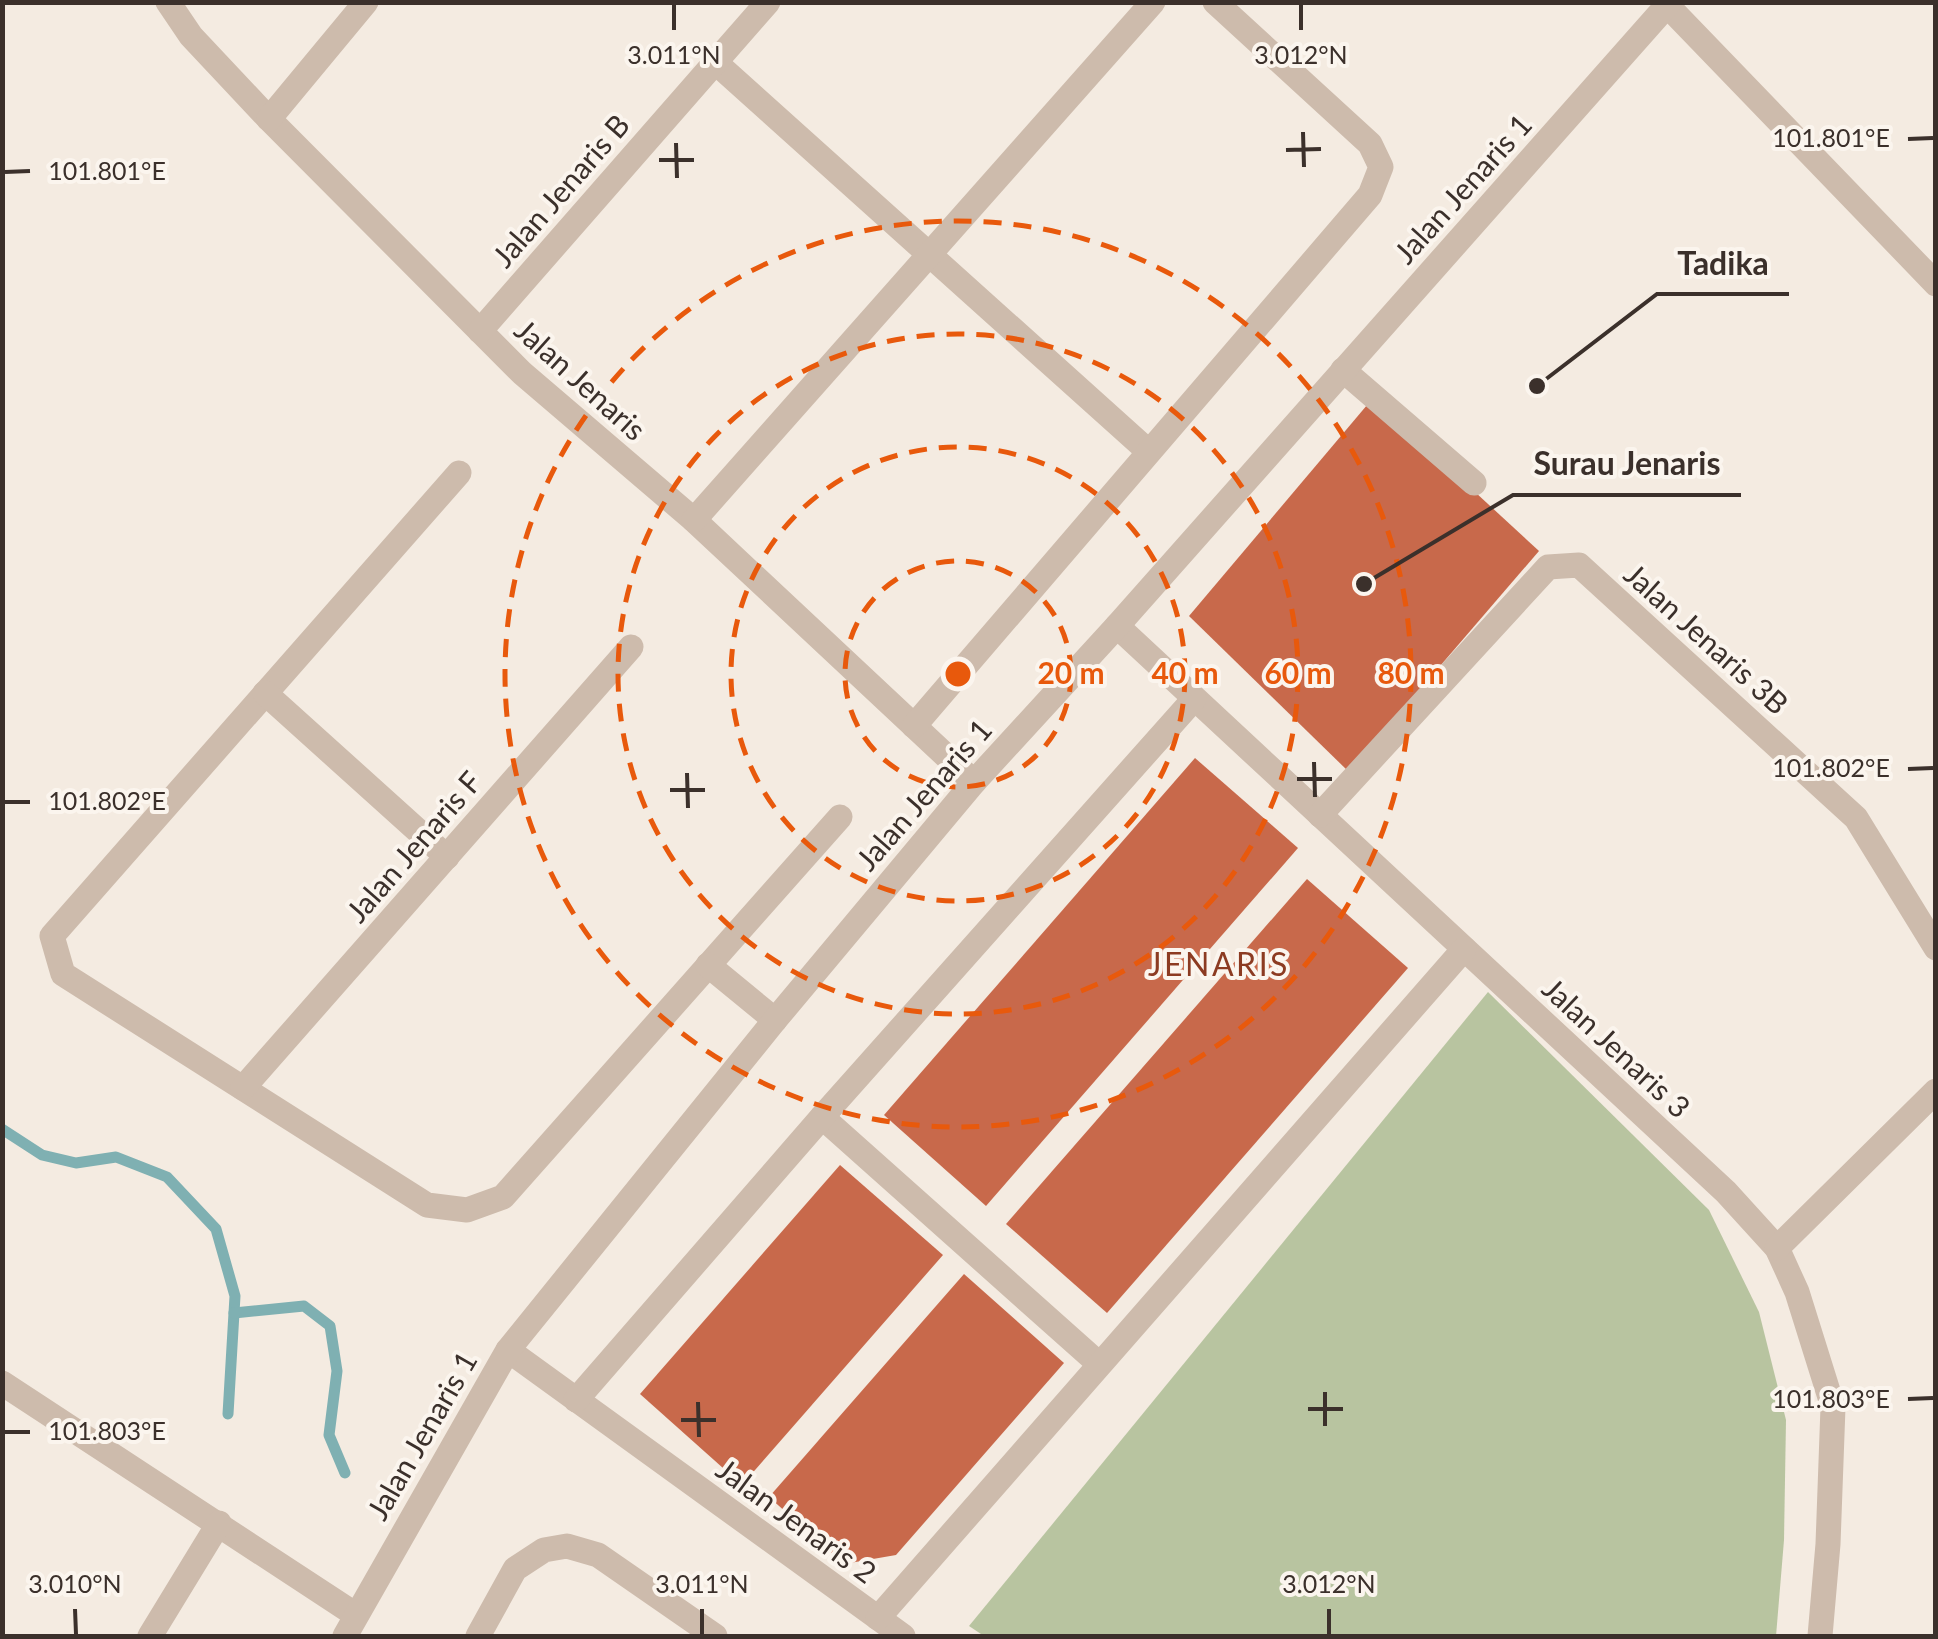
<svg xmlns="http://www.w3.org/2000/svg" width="1938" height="1639" viewBox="0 0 1938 1639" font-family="Lato,sans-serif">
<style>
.green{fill:#b8c4a0}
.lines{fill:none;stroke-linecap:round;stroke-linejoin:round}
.stream{stroke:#7fb0b2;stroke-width:11}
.building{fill:#c8694b}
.minor{stroke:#cdbbac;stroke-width:25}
.ticks{fill:none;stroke:#3b302b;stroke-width:4}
.ring{fill:none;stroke:#e8590c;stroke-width:5;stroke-dasharray:18 12}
.labels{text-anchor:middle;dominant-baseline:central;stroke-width:8;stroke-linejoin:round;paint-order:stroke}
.street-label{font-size:30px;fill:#3b302b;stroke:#fbf5ee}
.neighbourhood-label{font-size:32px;letter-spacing:2.5px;fill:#8c3b22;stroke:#fbf5ee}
.ticks-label{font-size:25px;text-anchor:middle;fill:#3b302b;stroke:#fbf5ee;stroke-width:8;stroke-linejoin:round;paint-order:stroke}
.centre{fill:#e8590c;stroke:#fbf5ee;stroke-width:5}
.ring-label{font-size:30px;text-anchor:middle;font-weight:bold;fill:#e8590c;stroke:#fbf5ee;stroke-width:8;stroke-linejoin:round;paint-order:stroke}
.leader{fill:none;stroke:#3b302b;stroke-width:4}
.callout-dot{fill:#3b302b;stroke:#fbf5ee;stroke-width:4}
.callout-label{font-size:32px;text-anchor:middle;font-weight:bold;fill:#3b302b;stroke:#fbf5ee;stroke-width:8;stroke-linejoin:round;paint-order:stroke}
</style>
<rect width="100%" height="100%" fill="#f4ebe1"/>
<polygon class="green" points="1488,992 1709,1210 1759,1312 1786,1420 1784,1540 1776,1636 984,1636 969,1626"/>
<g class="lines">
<g class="stream">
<polyline points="2,1129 42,1155 76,1163 116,1157 167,1177 216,1229 235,1296 228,1414"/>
<polyline points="234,1313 304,1306 330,1326 337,1371 329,1435 345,1473"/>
</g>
</g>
<g class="building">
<polygon points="1373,398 1539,551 1349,772 1189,616"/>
<polygon points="1195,758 1298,848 986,1206 884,1115"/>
<polygon points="1307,879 1408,968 1107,1313 1006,1224"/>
<polygon points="840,1165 943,1255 742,1485 640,1394"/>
<polygon points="964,1274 1064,1363 896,1555 844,1564 769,1497"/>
</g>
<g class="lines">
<g class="minor">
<polyline points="168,2 191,36 269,119 522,373 694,520 974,782"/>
<polyline points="1664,2 1936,284"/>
<polyline points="715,62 1148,451"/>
<polyline points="269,119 366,2"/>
<polyline points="480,331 768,2"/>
<polyline points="1343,370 1474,483"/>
<polyline points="459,473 52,936 63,974 427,1205 467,1210 503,1197 840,817"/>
<polyline points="694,520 1153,2"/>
<polyline points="1117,626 1726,1192 1777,1248 1797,1292 1833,1407 1828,1544 1820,1636"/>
<polyline points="265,693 447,857"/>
<polyline points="914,726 1370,195 1381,167 1370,144 1215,2"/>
<polyline points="1320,815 1548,567 1579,565 1856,818 1936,948"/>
<polyline points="708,965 775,1020"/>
<polyline points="243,1088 631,647"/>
<polyline points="822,1117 1098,1363"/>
<polyline points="1777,1248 1936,1091"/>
<polyline points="508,1350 903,1636"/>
<polyline points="2,1383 356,1615"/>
<polyline points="576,1400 822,1117 1194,699"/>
<polyline points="878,1618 1464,949"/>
<polyline points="150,1636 219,1523"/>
<polyline points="345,1636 508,1350 775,1020 974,782 1117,626 1670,2"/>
<polyline points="478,1636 515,1569 544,1550 567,1546 598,1555 715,1636"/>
</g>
</g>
<path class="ticks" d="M674,5V30M1301,5V30M1303,132L1304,167M1908,139L1933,138M676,143L677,178M1286,150L1321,149M659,160H694M5,172L30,171M1314,762L1315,797M1908,769L1933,768M687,773L688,808M1297,779H1332M670,790H705M5,802H30M1325,1392V1426M1908,1399L1933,1398M698,1402L699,1437M1308,1409H1343M681,1420H716M5,1432H30M75,1609L76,1634M702,1609V1634M1329,1609V1634"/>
<g class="ring">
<circle cx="958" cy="674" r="113"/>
<circle cx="958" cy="674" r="227"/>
<circle cx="958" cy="674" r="340"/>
<circle cx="958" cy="674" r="453"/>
</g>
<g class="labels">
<g class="street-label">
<text transform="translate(1462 188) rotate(-48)">Jalan Jenaris 1</text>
<text transform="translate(560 190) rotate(-49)">Jalan Jenaris B</text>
<text transform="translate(581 379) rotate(42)">Jalan Jenaris</text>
<text transform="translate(1707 638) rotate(42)">Jalan Jenaris 3B</text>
<text transform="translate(923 794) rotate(-49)">Jalan Jenaris 1</text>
<text transform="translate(413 846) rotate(-49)">Jalan Jenaris F</text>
<text transform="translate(1617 1047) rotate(43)">Jalan Jenaris 3</text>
<text transform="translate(421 1435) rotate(-60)">Jalan Jenaris 1</text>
<text transform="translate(797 1520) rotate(36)">Jalan Jenaris 2</text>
</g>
<g class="neighbourhood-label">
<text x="1219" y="963">JENARIS</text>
</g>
</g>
<g class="ticks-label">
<text x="674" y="64">3.011°N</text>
<text x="1301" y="64">3.012°N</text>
<text x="1831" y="147">101.801°E</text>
<text x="107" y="180">101.801°E</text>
<text x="1831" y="777">101.802°E</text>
<text x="107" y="810">101.802°E</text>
<text x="1831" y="1408">101.803°E</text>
<text x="107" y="1440">101.803°E</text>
<text x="75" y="1593">3.010°N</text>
<text x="702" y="1593">3.011°N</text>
<text x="1329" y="1593">3.012°N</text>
</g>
<circle cx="958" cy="674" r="15" class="centre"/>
<g class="ring-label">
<text x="1071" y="684">20 m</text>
<text x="1185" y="684">40 m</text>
<text x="1298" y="684">60 m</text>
<text x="1411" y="684">80 m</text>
</g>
<path class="leader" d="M1537 386L1657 294H1789M1364 584L1513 495H1741"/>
<g class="callout-dot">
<circle cx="1537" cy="386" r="10"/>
<circle cx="1364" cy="584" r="10"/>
</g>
<g class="callout-label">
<text x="1723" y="275">Tadika</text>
<text x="1627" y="475">Surau Jenaris</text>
</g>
<rect width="1938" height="1639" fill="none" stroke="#3b302b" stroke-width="10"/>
</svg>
